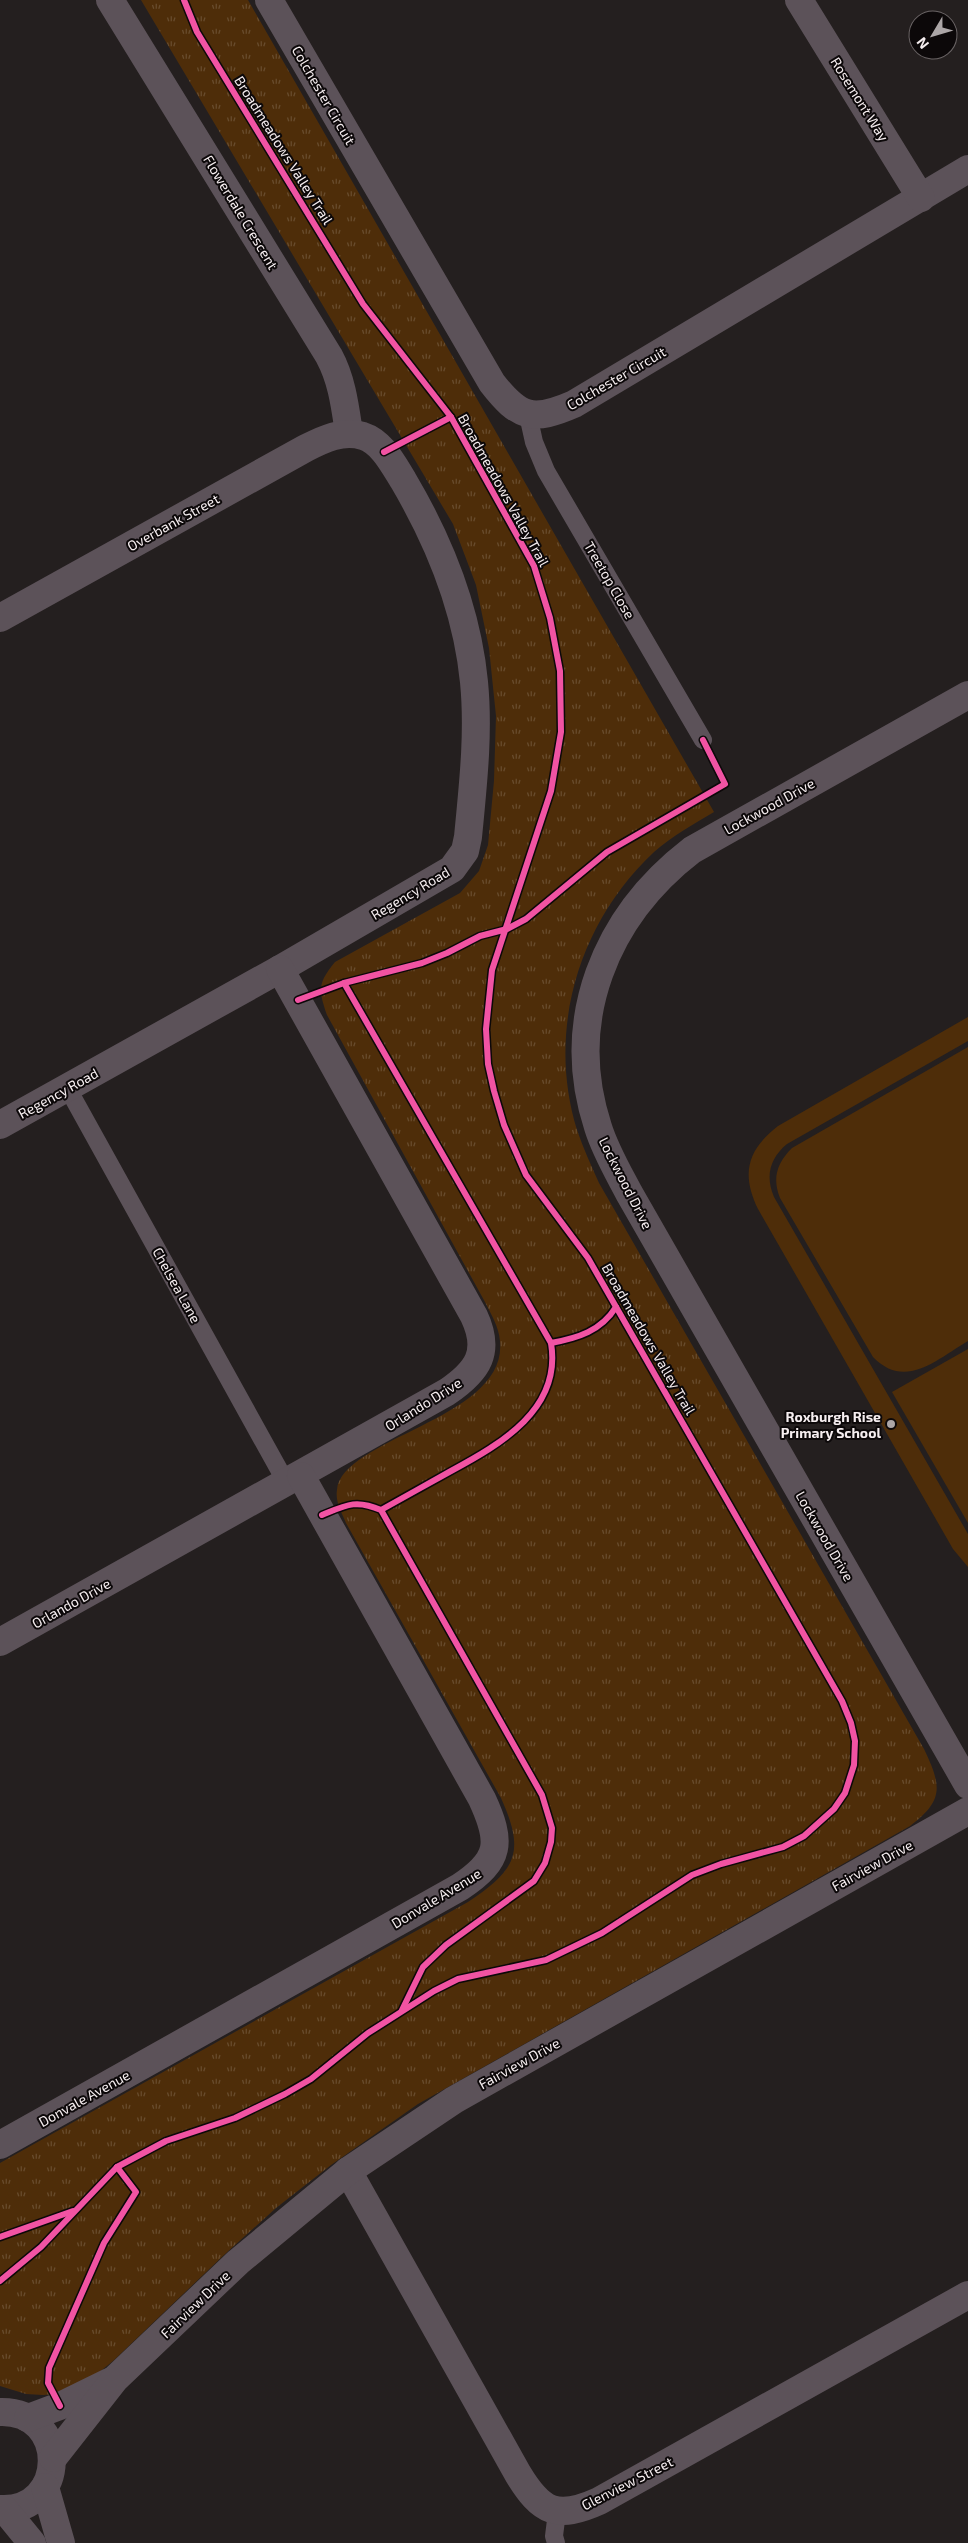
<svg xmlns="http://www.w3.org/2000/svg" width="968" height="2543" viewBox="0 0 968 2543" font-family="'Exo 2',sans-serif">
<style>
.park{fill:url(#park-tufts)}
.pitch{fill:#4e2d09}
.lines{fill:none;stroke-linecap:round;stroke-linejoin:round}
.service{stroke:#5c5259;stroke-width:18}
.minor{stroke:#5c5259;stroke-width:28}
.cycleway-casing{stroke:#0c0809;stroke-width:9}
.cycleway{stroke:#f153a3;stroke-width:6}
.poi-dot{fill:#aca6a7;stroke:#0c0809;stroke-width:2}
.labels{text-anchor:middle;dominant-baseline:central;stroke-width:4;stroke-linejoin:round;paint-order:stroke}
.street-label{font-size:14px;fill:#f6eef0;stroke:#0c0809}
.poi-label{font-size:14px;font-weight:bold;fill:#f6eef0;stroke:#0c0809;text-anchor:end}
</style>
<defs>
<pattern id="park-tufts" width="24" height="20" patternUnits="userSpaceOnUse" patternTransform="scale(1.25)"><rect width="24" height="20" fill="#4e2d09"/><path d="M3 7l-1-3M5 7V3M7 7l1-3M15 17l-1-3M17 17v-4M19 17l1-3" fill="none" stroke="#684c2d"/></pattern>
</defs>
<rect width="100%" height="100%" fill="#241f1f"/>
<path class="park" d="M141,0H248L714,812C694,824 672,836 654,852C579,922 546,1030 577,1130C583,1148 591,1165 599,1183L924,1749C941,1785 945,1800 910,1826L418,2104L331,2165L276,2208L224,2255L113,2361L87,2382L59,2394L43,2395L26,2394L0,2386V2163L468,1902C516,1870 526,1853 501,1798L346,1523C342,1513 335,1502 337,1490C342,1437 508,1419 500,1341C499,1327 491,1314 485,1302L327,1015C318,989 318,983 335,962L460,893L479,871L488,845L494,781L496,716L489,648L476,585L453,524Z"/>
<g class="pitch">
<path d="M968,1017V1041L787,1144C770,1158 765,1176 774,1197L968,1534V1567L953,1549L758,1209C741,1174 747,1150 778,1126Z"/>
<path d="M968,1047V1341C936,1360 905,1390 873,1357L780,1198C772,1178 777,1163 792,1148Z"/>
<polygon points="968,1349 968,1523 892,1392"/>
</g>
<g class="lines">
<g class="service">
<polyline points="528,415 534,442 546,471 703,740"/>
<polyline points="67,1087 287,1484"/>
<polyline points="556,2543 554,2536 557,2512"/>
</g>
<g class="minor">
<path d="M110,0L329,356C342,380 345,406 349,433"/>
<path d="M269,0L492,383C519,418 533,422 574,404L968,169"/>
<polyline points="799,0 921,198"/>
<path d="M0,618L306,448C324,439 342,430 363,436C382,442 393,464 403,480C439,541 467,610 474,682C479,733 473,785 468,837L465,851L452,869L280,969L0,1125"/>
<path d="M968,695L692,850C605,917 563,1020 598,1127C605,1150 618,1172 629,1193L968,1785"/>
<path d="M0,1642L447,1392C478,1371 491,1352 474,1316L280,969"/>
<path d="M0,2145L460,1887C501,1860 502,1842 482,1799L301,1476"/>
<path d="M348,2171L518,2474C541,2512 557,2520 599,2501L968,2295"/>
<path d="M0,2412C70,2410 68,2513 0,2509"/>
<polyline points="28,2418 60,2406 109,2382"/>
<polyline points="53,2458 115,2379 238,2262 348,2171 454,2100 968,1811"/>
<polyline points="45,2487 61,2543"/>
<polyline points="5,2510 32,2543"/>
</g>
<defs>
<g id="cycleway">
<polyline points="384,452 451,417"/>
<polyline points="344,983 422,963 447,953 480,936 507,929 526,919 607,852 725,784 703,740"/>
<path d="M298,1000L344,983L551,1343C562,1409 501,1444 451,1471C428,1484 404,1497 381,1510"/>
<path d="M551,1343C578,1338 601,1331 616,1307"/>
<path d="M322,1515C346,1505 356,1499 381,1510L542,1795L552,1828L551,1842L545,1863L534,1881L446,1945L423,1967L402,2010"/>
<polyline points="0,2237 73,2211"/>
<polyline points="0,2281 41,2247 117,2167 166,2141 235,2118 285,2094 311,2079 368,2033 434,1991 458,1979 546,1960 602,1933 692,1875 721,1864 783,1847 804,1836 834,1809 845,1793 854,1765 855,1741 851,1723 842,1701 588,1258 526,1175 504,1125 494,1091 488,1064 486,1029 492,970 551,791 561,732 560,671 550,618 534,566 451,417 363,304 197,32 184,0"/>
<polyline points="60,2406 48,2383 49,2368 104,2243 136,2192 117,2167"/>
</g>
</defs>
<use href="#cycleway" class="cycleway-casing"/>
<use href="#cycleway" class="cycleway"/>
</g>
<circle class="poi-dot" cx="891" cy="1424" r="5"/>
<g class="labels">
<g class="street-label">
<text transform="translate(324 95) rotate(60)">Colchester Circuit</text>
<text transform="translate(860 99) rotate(58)">Rosemont Way</text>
<text transform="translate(284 150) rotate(58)">Broadmeadows Valley Trail</text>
<text transform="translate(241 212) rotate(59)">Flowerdale Crescent</text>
<text transform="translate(616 378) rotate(-30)">Colchester Circuit</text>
<text transform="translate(504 490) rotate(61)">Broadmeadows Valley Trail</text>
<text transform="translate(173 522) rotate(-29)">Overbank Street</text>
<text transform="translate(610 580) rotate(60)">Treetop Close</text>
<text transform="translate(769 806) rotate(-29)">Lockwood Drive</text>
<text transform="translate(410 893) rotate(-31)">Regency Road</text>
<text transform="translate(58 1093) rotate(-29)">Regency Road</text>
<text transform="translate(626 1183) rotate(63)">Lockwood Drive</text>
<text transform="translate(177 1285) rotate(61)">Chelsea Lane</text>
<text transform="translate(649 1339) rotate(60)">Broadmeadows Valley Trail</text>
<text transform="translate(423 1404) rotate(-32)">Orlando Drive</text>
<text transform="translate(825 1536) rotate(60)">Lockwood Drive</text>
<text transform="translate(71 1603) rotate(-29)">Orlando Drive</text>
<text transform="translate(872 1865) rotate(-29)">Fairview Drive</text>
<text transform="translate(436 1898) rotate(-31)">Donvale Avenue</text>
<text transform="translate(519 2063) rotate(-29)">Fairview Drive</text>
<text transform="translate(84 2098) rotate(-29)">Donvale Avenue</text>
<text transform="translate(195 2304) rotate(-44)">Fairview Drive</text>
<text transform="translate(627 2483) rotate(-27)">Glenview Street</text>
</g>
<g class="poi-label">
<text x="881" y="1416">Roxburgh Rise<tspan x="881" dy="16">Primary School</tspan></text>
</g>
</g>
<g transform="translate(933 35) rotate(232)"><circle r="24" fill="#0c0809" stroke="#6a6465"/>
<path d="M0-4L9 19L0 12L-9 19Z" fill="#aca6a7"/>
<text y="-8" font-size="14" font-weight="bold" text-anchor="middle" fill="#f6eef0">N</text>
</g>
</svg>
